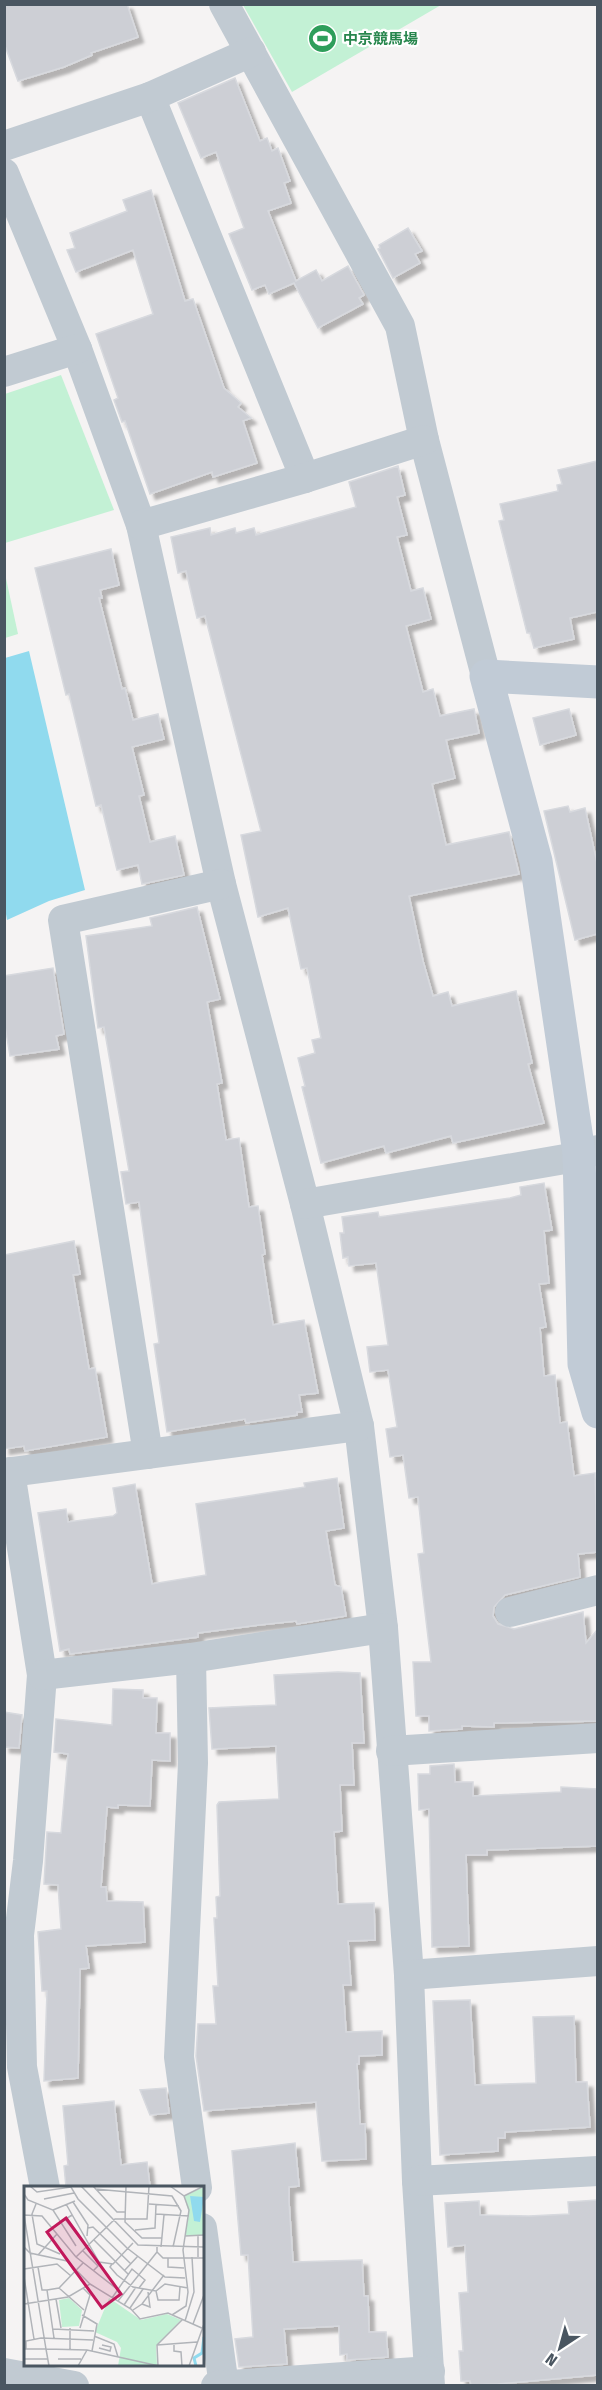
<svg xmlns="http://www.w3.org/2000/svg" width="602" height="2390" viewBox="0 0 602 2390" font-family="'Fira Sans Condensed','Noto Sans JP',sans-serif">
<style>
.green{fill:#c3f1d5}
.water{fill:#90daee}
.building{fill:#cdcfd5;stroke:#d7d9de;stroke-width:1.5;filter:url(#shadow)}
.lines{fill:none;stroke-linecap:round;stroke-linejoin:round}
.street{stroke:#c1cad2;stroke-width:30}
.secondary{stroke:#c1cbd6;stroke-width:33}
.labels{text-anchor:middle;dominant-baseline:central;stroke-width:4.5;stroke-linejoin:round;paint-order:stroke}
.leisure-label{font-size:15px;font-weight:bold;fill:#27864d;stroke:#fff;text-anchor:start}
.inset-river{fill:none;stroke:#90daee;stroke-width:3}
.inset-road{fill:none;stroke:#b1b4b9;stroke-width:1.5}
.view{fill:#c2185b;fill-opacity:0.15;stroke:#c2185b;stroke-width:3}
.inset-edge{fill:none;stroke:#4a5661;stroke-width:3}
</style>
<defs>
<filter id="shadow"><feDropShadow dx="5.5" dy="5.5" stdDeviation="1.5" flood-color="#0004"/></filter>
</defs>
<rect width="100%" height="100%" fill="#f5f3f3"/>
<g class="green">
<polygon points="243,5 441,5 292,92"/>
<polygon points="61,375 114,510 5,543 5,394"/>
<polygon points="4,569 18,634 5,638 4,638"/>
</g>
<polygon class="water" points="29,651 85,890 49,901 7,920 4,902 5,658"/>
<g class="building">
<polygon points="4,4 127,4 138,37 91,53 92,55 64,67 18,81 4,43"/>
<polygon points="235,78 260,141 267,138 272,151 278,148 290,181 284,183 291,203 268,211 296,281 316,270 322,281 348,266 364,295 359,298 363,304 318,328 294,283 269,294 265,285 252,290 229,234 244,228 216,152 201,158 178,103"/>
<polygon points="151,190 185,301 193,299 224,388 241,403 238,407 251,418 243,421 257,463 213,477 212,472 150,494 125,421 122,422 114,400 118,398 96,334 153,314 133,250 76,272 67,250 75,248 70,233 127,211 123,200"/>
<polygon points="408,228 422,251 415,254 420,263 393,278 378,249 380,248 379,245"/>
<polygon points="597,461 597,612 570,618 574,639 534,648 530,633 527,633 499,521 504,520 500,504 558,491 557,485 562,484 558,470"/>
<polygon points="398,466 405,495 397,497 407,535 397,537 411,591 423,588 431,619 406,626 423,692 433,689 440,716 474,709 479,733 446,740 455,778 432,784 446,845 509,832 519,874 409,896 423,961 433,996 448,992 452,1006 516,991 532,1063 528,1064 544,1123 453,1143 451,1136 386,1153 384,1146 321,1163 302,1087 305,1086 298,1058 315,1053 312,1040 321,1038 307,968 301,969 288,908 258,917 241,835 261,831 205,616 197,618 186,571 178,573 171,537 210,528 211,535 235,528 236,533 254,528 256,535 356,507 349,482"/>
<polygon points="111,549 119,585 100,590 102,598 99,598 122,689 125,688 133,720 158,714 164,739 132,747 144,795 139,796 150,842 175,836 184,875 142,884 138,865 117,870 101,805 96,806 69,694 66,695 35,568"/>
<polygon points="569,709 576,735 540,745 533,718"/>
<polygon points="568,806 570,812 585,808 597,863 597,934 575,940 544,811"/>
<polygon points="197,907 220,999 207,1002 222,1083 217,1084 226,1140 239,1138 249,1207 258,1206 265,1254 262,1255 273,1325 304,1320 318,1393 299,1395 302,1412 297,1412 297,1415 246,1423 245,1419 167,1432 154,1344 159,1343 139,1202 126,1204 121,1172 129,1171 104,1027 98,1028 86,936 152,926 150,918"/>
<polygon points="53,968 64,1034 56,1036 59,1049 10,1056 4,1020 4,976"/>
<polygon points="544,1183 552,1230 544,1231 549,1283 539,1284 546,1327 540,1328 544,1376 555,1375 560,1423 567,1422 574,1476 595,1473 597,1552 578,1554 580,1577 505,1595 494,1607 493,1616 498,1624 514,1629 583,1612 586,1643 597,1630 597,1721 494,1723 494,1727 462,1726 462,1729 429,1731 429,1716 416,1716 413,1662 431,1662 418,1554 424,1553 418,1497 409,1498 403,1455 390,1457 386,1429 397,1427 388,1370 370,1372 367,1347 388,1345 376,1263 349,1266 348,1257 343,1258 340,1233 344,1233 342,1217 378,1212 379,1217 510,1198 521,1195 520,1187"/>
<polygon points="74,1241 80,1274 73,1275 89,1369 95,1368 107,1437 25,1451 24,1446 4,1449 4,1255"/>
<polygon points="337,1478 344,1528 326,1531 335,1585 341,1587 346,1616 297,1624 296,1621 259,1625 198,1633 198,1637 70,1654 69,1649 60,1651 38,1513 66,1509 68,1522 113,1516 117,1513 113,1488 135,1484 152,1584 206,1575 196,1504 305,1487 304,1483"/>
<polygon points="338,1672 360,1673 364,1743 352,1743 354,1785 340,1785 342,1831 334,1832 338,1904 374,1903 375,1940 348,1941 351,1985 343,1985 346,2032 382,2031 382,2055 359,2056 359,2064 357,2064 360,2124 365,2124 366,2159 322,2161 316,2102 204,2111 196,2056 198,2024 216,2024 213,1986 218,1986 214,1918 217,1918 216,1897 220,1896 217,1805 219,1802 279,1799 276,1746 212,1749 209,1708 276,1705 274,1675"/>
<polygon points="113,1689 143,1690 143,1698 157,1698 156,1733 170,1733 170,1761 152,1760 150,1806 118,1805 118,1808 107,1807 101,1887 106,1887 107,1901 143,1902 145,1942 86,1946 89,1968 80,1969 78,2078 44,2081 47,1991 42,1991 38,1932 61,1929 58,1885 44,1884 47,1832 61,1833 68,1754 54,1752 56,1719 112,1725"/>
<polygon points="4,1712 22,1715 19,1748 4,1747"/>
<polygon points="454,1764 455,1782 473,1782 473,1796 561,1792 561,1787 597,1789 597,1846 487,1850 487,1855 466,1855 469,1946 432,1947 429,1809 419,1810 418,1774 430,1774 430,1766"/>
<polygon points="470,2000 475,2085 536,2083 533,2017 574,2016 576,2082 587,2082 590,2127 505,2132 505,2138 498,2138 498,2151 440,2155 433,2001"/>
<polygon points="166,2088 169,2113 150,2115 140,2090"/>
<polygon points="114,2101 121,2165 147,2162 150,2187 66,2187 64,2166 68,2165 63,2106"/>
<polygon points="295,2143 299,2186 289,2187 289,2202 293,2262 362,2260 364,2296 368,2296 369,2332 386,2332 388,2357 347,2360 347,2354 340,2355 339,2326 284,2329 287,2364 239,2367 235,2339 253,2337 248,2255 241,2255 232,2151"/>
<polygon points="597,2200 597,2375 498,2384 471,2385 470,2381 461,2381 459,2351 463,2351 459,2293 468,2292 465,2245 448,2247 445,2203 479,2201 480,2215 529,2216 569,2214 568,2202"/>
</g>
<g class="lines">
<g class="street">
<polyline points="224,4 400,326 424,440 486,676"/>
<polyline points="150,97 305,478"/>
<polyline points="4,146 150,97 251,52"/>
<polyline points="4,173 77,349 141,525 221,884 305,1204 359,1426 383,1628 409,1975 417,2181 430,2386"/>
<polyline points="4,372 77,349"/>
<polyline points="141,525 305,478 424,440"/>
<polyline points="305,1204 565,1159 598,1150"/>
<polyline points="148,1454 63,920 221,884"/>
<polyline points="10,1472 42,1675 28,1861 19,1935 22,2067 45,2188"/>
<polyline points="4,1473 359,1426"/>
<polyline points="510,1612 598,1590"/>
<polyline points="191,1658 193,1763 179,2057 197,2188"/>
<polyline points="42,1675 191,1658 383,1628"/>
<polyline points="391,1751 598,1738"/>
<polyline points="409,1975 598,1961"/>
<polyline points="417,2181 598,2171"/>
<polyline points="202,2228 224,2386"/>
<polyline points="4,2373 74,2386"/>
<polyline points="216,2386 430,2371"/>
</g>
<polyline class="secondary" points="598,682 486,676 536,861 579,1153 584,1364 598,1412"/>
</g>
<defs>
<symbol id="stadium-disc" viewBox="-11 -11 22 22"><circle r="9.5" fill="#2e9e5b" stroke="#fff"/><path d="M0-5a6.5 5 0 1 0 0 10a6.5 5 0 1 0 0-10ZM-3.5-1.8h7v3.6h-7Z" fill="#fff"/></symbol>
</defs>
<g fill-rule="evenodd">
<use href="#stadium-disc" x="306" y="22" width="33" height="33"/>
</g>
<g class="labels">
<g class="leisure-label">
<text x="343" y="39">中京競馬場</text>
</g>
</g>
<g transform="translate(24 2186)">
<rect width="180" height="180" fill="#f5f3f3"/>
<path d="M180,1V49L161,50L165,28L160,10ZM45,112L58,124L55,140L38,141L35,114ZM85,112L117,134L143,128L157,134L132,160L133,180H94L97,162L93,156L71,146Z" fill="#c3f1d5"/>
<path d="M166,10L180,11L176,36L170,35Z" fill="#90daee"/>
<path class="inset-river" d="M172,180L170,172L178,167L180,151"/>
<path class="inset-road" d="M6,0L13,6L47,1L54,13L103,62L141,91L161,92M57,0L114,59L180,61M69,0L93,26H101M102,0L101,36L118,52H138M146,0L160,10L165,24L159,64L164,106L162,120L148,129M71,3L148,10L157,25L149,61M0,8L4,14L29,24L52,60M160,10L180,0M20,13L50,7M49,16L64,39L63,50M12,18L8,28L13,58L36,68M42,18L75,76L89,78L109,57M125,18L155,20M29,24L51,15M132,28L165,30M0,29L22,163L63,164L135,180M0,29L18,30L52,71L93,103M41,33L63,61M28,42L48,29M64,42L69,41L107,78M111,44L131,42L132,19M174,49V71M161,50L180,49M70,54L104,88M0,61L6,67L43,75L66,98L44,111L0,118M137,61L140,29M59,65L74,80L69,85M133,66L139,72H180M14,69L33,48M52,71L91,33H123L125,0M144,72V81L160,82M88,78L86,81L93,89L109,101L132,105L141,98L164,102M14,81L18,104H23L30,152M0,83L33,78L47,90M100,85L114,70M0,91L10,153M66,98L107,123L116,133L144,127L180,143M35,102L60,124M23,104L35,102L59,77M132,105L134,114H155L156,101M88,112L108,83L121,94L115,102M32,113L37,142M94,115L133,66V61M118,118L126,121L124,106M100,119L112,101M106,122L119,103M109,124L118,118L140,89M58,129L73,138L68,165M161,135L170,106L168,71M169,138L180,109M46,142V163M56,142L66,109L59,102M29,143L70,145M70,150L90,158L94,171M133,159L173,156M150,159V165L157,166L158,180M75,162L86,165L87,161L78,159M0,163H22L25,180M2,163V155L17,152L69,154M0,173H24M34,173H57M54,180L63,164M134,180L133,159L158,134M165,180L180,138"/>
<path class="view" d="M42,32L97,108L78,122L23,46Z"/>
<rect width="180" height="180" class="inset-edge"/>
</g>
<rect width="602" height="2390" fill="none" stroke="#4a5661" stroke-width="12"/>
<g transform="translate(560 2348) rotate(216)" stroke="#ffffff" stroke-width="4.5" paint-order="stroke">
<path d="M0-4.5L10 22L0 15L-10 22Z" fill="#4a5661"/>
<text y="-9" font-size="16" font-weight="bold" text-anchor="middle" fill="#4a5661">N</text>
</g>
</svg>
